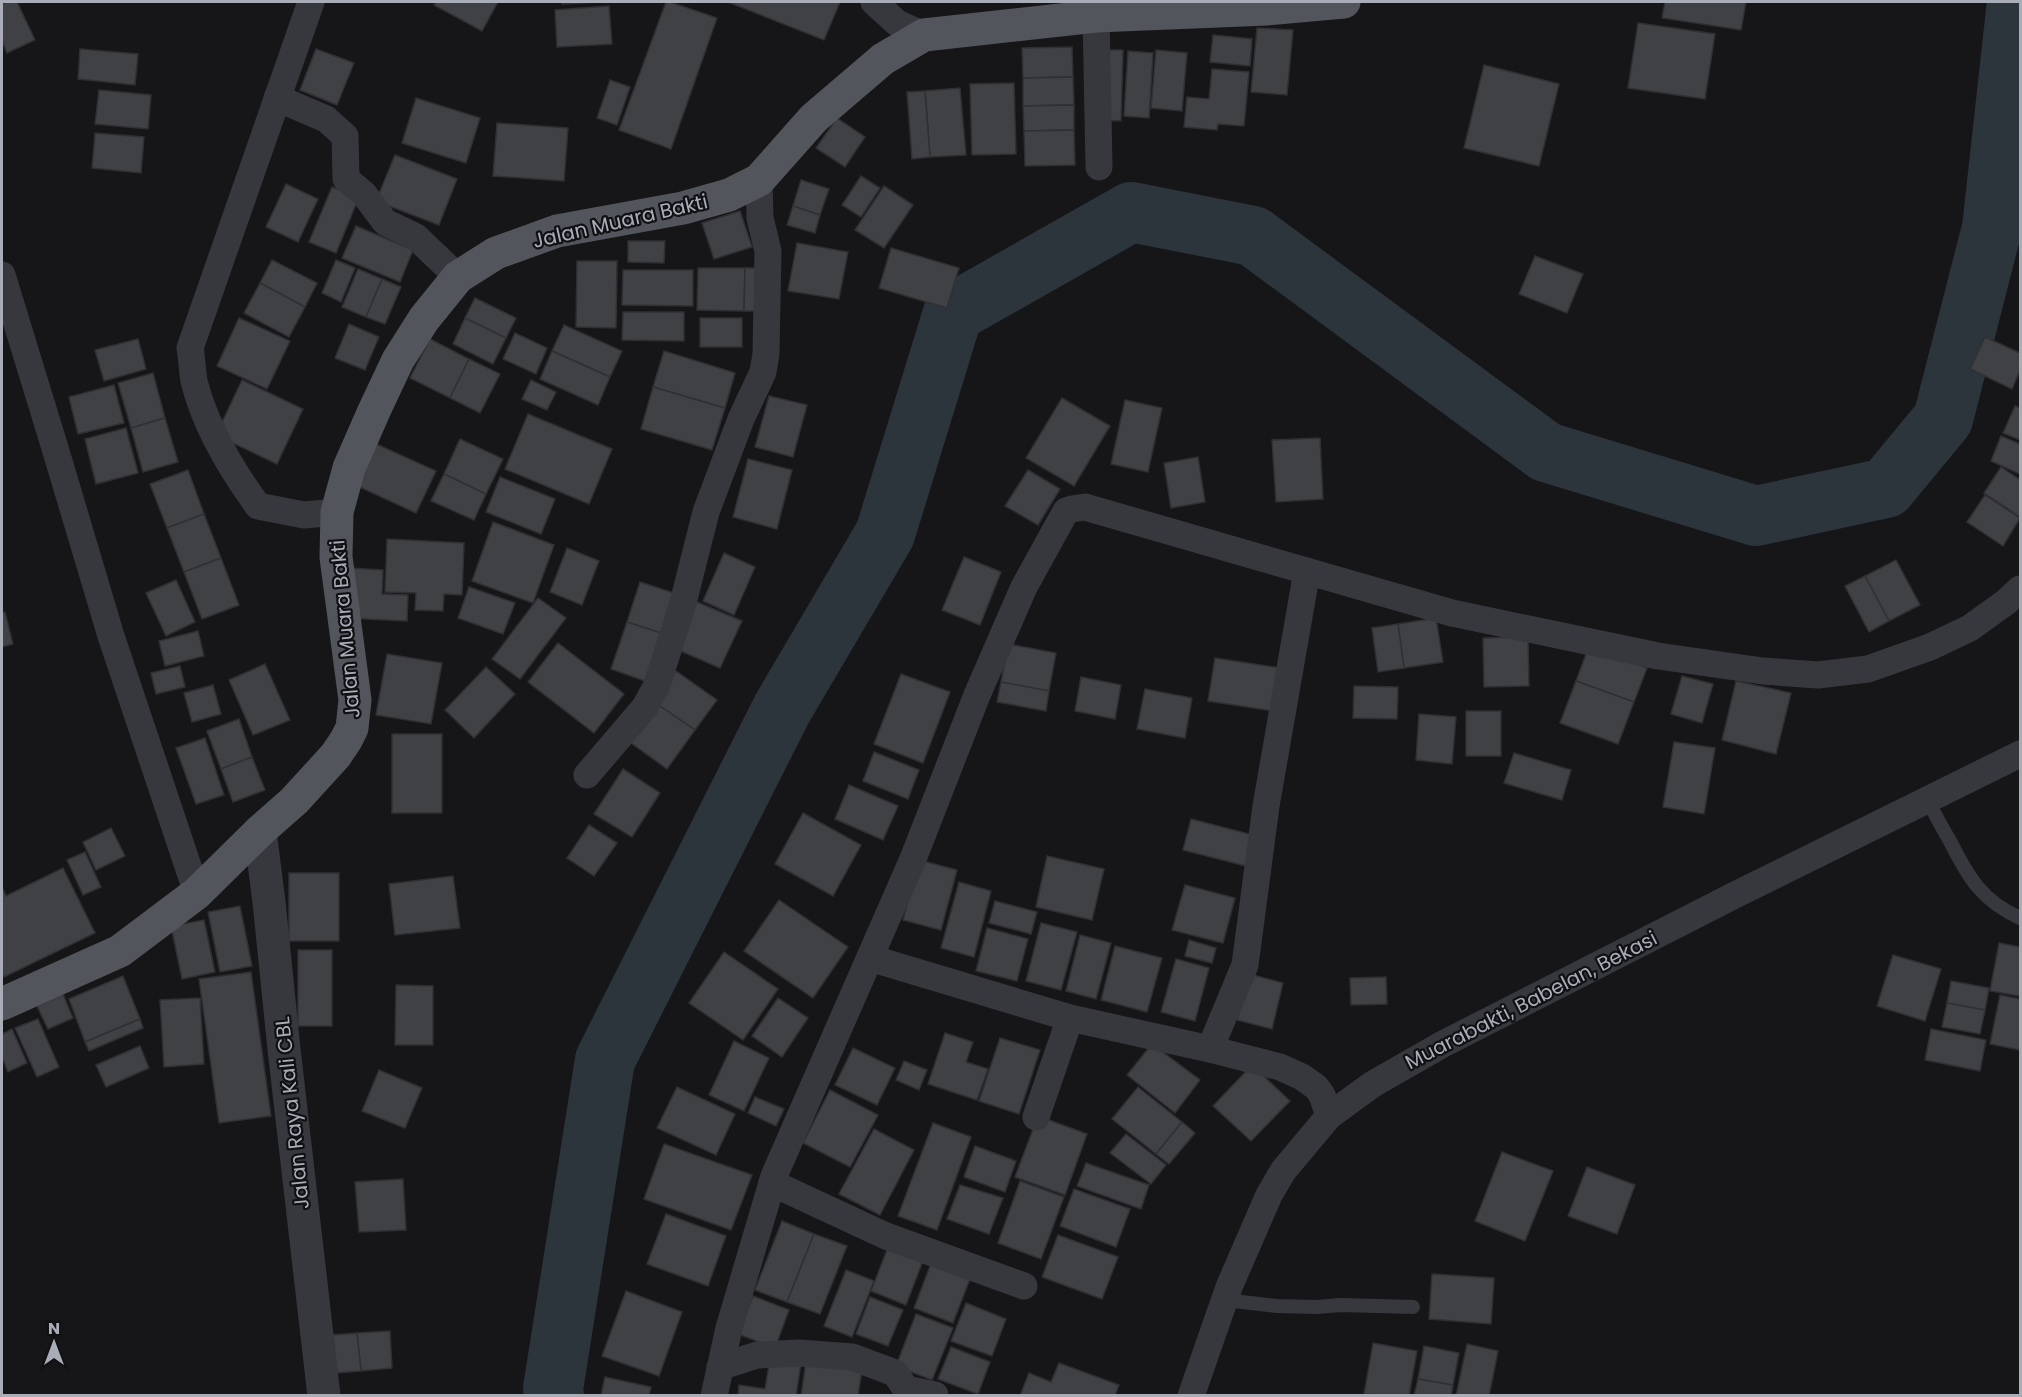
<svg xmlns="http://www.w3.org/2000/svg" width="2022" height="1397" viewBox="0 0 2022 1397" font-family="Poppins,sans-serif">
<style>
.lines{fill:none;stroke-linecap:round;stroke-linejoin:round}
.river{stroke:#2c353c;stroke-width:60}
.building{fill:#404145;stroke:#303034;stroke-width:1.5}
.service{stroke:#37383d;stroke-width:14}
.minor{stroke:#37383d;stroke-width:27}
.tertiary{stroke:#37383d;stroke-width:33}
.primary{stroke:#53555c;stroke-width:33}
.labels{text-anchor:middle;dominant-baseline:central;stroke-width:4.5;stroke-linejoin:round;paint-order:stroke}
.street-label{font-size:20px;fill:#a8adb8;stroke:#111113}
</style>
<rect width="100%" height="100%" fill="#161618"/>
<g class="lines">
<polyline class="river" points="554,1396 553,1389 605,1060 782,709 885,534 953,313 1131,212 1253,236 1546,452 1756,516 1886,488 1943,419 1992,228 2017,2"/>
</g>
<g class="building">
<polygon points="7,2 17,2 35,40 7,53 2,41 2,4"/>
<polygon points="436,2 498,2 482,31 434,5"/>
<polygon points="562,2 601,2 562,4"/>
<polygon points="666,2 670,2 717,18 671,149 619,130"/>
<polygon points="728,2 840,2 824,40"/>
<polygon points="1665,2 1746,2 1741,30 1662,18"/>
<polygon points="609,6 612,44 557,47 555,10"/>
<polygon points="1638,23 1715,34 1705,99 1628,88"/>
<polygon points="1257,28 1293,30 1287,95 1251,92"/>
<polygon points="1213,35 1252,39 1250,66 1210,62"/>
<polygon points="1072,47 1073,77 1023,78 1022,48"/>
<polygon points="80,49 138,54 135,85 78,79"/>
<polygon points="316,49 354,63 337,105 300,90"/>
<polygon points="1100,50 1123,50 1121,121 1099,120"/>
<polygon points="1156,50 1187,53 1182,111 1151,108"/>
<polygon points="1128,51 1153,53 1149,118 1124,116"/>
<polygon points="1484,65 1559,84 1539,166 1464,148"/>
<polygon points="1212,69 1249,72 1244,126 1218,124 1217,130 1184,127 1187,97 1209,99"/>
<polygon points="1073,77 1074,105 1023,106 1023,78"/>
<polygon points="610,80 630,87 617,125 597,118"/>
<polygon points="1014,83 1016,154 972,155 970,84"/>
<polygon points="960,88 966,155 930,157 925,91"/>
<polygon points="99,90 151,95 148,129 95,124"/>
<polygon points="925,91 930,157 912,159 907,92"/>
<polygon points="416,98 480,118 466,163 402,143"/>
<polygon points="1074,105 1074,130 1024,131 1023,106"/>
<polygon points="837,118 865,137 845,167 816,148"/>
<polygon points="497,123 568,128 564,181 493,176"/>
<polygon points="1074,130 1075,165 1025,166 1024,131"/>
<polygon points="95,133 144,137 141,173 92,168"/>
<polygon points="395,155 457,179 439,225 376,201"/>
<polygon points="861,176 880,188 861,217 842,205"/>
<polygon points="801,180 829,189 820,215 793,206"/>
<polygon points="286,184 318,199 298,242 266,227"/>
<polygon points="884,186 913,205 884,248 855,230"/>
<polygon points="332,187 359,197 336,253 309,242"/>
<polygon points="793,206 820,215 815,233 787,225"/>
<polygon points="740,211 752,247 714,259 702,223"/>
<polygon points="356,226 413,250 400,282 342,258"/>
<polygon points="628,241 665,241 664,263 628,262"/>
<polygon points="797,243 848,252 839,299 788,291"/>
<polygon points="891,248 959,268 947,308 879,288"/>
<polygon points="1535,256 1583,274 1567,313 1519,294"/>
<polygon points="272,260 317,283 305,307 260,283"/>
<polygon points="336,260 355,268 341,302 322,293"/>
<polygon points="577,261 617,261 616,328 576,327"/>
<polygon points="698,268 745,268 744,311 697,310"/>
<polygon points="745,268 764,268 763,311 744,311"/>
<polygon points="358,269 382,279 366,317 342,307"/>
<polygon points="623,270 693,270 693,306 622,305"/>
<polygon points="382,279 401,287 385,324 366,317"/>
<polygon points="260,283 305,307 289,337 244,313"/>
<polygon points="475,298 516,318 506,338 465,318"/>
<polygon points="623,312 684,312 684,341 622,340"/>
<polygon points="239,318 290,341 267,389 217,366"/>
<polygon points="465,318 506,338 493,364 453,344"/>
<rect x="700" y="318" width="42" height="29"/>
<polygon points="349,324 379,337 365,370 335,358"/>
<polygon points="564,325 622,351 610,377 552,351"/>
<polygon points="515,333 547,348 536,374 503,359"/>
<polygon points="1985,337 2020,353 2020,370 2012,389 1970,369"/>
<polygon points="138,339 146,369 104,381 95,350"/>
<polygon points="430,339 469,359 450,398 410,378"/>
<polygon points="552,351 610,377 598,405 540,379"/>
<polygon points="664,351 735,373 725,408 653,387"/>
<polygon points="469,359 500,374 480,413 450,398"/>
<polygon points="153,373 165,418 131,428 118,383"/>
<polygon points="242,380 303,409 277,464 216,435"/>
<polygon points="531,380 556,392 547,410 522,399"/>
<polygon points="114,385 124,423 78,434 69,397"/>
<polygon points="653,387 725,408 712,450 641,429"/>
<polygon points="769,396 807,405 793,457 755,447"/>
<polygon points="1062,398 1110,426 1074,486 1026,458"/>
<polygon points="1125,400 1162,408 1148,472 1111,464"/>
<polygon points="2015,406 2020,408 2020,440 2003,433"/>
<polygon points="528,414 612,449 589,504 505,469"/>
<polygon points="165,418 178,462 143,472 131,428"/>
<polygon points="126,428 138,473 96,484 85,439"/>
<polygon points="2001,436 2020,444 2020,474 1991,461"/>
<polygon points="1320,438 1323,499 1276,502 1272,440"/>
<polygon points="460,439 503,459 486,494 444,474"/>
<polygon points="374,443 436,471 416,513 355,485"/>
<polygon points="1198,457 1205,502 1171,508 1164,463"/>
<polygon points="748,459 792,470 777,529 733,517"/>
<polygon points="2001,467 2020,480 2020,517 1984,493"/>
<polygon points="188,470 204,514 167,528 150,484"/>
<polygon points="1028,470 1060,489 1038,525 1005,506"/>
<polygon points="444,474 486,494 474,520 431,501"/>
<polygon points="500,477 555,499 541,534 486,512"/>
<polygon points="1985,495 2020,518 2003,546 1967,522"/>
<polygon points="204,514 221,558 184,572 167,528"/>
<polygon points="493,522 554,545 533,603 472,581"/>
<polygon points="387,539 464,543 462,595 444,594 443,611 415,610 416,593 385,592"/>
<polygon points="567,548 599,561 582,605 550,592"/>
<polygon points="724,553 755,567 734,615 703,601"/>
<polygon points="964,557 1001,572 980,625 942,610"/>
<polygon points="221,558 239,605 202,619 184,572"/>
<polygon points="1896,560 1920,605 1889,621 1865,576"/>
<polygon points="349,568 383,570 382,594 408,595 407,621 346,618"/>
<polygon points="1865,576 1889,621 1869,632 1845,586"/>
<polygon points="176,580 195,622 166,636 146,593"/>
<polygon points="640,582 674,593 661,633 627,622"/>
<polygon points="469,587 515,603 503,634 458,618"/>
<polygon points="538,598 566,618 520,679 492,659"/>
<polygon points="697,602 742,621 720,668 676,649"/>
<polygon points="5,612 13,644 2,647 2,613"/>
<polygon points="1436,618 1443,662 1404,668 1398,624"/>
<polygon points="627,622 661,633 645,681 611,669"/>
<polygon points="1398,624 1404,668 1378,672 1372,628"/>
<polygon points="198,631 204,656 165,666 159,641"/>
<polygon points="1528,637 1529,686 1484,687 1483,638"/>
<polygon points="558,643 624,694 594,733 528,682"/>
<polygon points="1008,644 1056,653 1049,691 1001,682"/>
<polygon points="1589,646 1647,668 1634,702 1576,681"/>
<polygon points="387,654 442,663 431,724 376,715"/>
<polygon points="1215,658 1280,668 1273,711 1208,701"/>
<polygon points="265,664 290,720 253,735 229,680"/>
<polygon points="180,666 185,687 156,694 151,673"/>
<polygon points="486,667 515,694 474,738 445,710"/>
<polygon points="676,671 717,700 695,730 654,702"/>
<polygon points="901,674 950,692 923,763 874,744"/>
<polygon points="1682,676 1713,684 1702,723 1671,714"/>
<polygon points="1081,677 1121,685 1115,719 1075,711"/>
<polygon points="1576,681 1634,702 1618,744 1560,723"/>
<polygon points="1736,681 1791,693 1776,754 1722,740"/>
<polygon points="1001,682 1049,691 1046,711 997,702"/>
<polygon points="213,685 221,714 192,722 184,693"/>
<polygon points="1354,686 1398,687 1397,719 1353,718"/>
<polygon points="1145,689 1192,698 1185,738 1137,729"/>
<polygon points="654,702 695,730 667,769 627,740"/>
<rect x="1466" y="711" width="35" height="45"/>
<polygon points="1419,714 1456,717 1452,764 1416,760"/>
<polygon points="239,719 252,757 221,769 207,731"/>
<rect x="392" y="734" width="50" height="79"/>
<polygon points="205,738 224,795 196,804 176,748"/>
<polygon points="1674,742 1715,748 1704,814 1663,807"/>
<polygon points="874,752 919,770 908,799 863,781"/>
<polygon points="1514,753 1571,770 1562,800 1504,783"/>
<polygon points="252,757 265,790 233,802 221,769"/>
<polygon points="623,769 660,793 632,837 594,814"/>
<polygon points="849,785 898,806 883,840 835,819"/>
<polygon points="803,813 861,845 833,896 775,864"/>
<polygon points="1191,819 1253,835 1246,866 1183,850"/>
<polygon points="589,825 617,843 594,876 567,858"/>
<polygon points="111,828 125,856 96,870 83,842"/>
<polygon points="85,852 101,887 83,895 67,860"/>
<polygon points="1047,856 1104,869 1092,920 1036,907"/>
<polygon points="919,860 957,870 941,930 903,920"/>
<polygon points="63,868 95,933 4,977 2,973 2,887 6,896"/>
<rect x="289" y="873" width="50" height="68"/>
<polygon points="453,876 460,928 395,935 389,884"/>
<polygon points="959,882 991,891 974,957 941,948"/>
<polygon points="1185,885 1235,898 1223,943 1172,930"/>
<polygon points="779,900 848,947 813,998 744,951"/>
<polygon points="995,901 1037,912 1031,934 989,923"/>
<polygon points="240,906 252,966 220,972 208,912"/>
<polygon points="204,920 215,972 182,979 171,926"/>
<polygon points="1041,923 1077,932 1061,990 1026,981"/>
<polygon points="987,928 1028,939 1017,981 976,971"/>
<polygon points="1080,935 1111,943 1096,999 1066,991"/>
<polygon points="1189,940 1216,948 1212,963 1185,956"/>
<polygon points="1999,943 2020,947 2020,996 1990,991"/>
<polygon points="1115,946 1162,958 1147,1012 1101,1000"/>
<rect x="298" y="950" width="34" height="76"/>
<polygon points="724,952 778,989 743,1040 689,1003"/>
<polygon points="1893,955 1941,969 1925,1021 1877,1006"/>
<polygon points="1176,959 1209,968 1195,1021 1161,1012"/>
<polygon points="251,972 271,1116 219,1123 199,979"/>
<polygon points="1249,974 1283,983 1272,1029 1237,1020"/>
<polygon points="123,976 140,1019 85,1042 69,999"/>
<polygon points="1386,977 1387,1004 1351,1005 1350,978"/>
<polygon points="1951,981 1989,988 1985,1010 1947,1003"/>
<polygon points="396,985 433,986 433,1045 395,1045"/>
<polygon points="63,994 73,1018 48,1029 37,1006"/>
<polygon points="2000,995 2020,999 2020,1050 1990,1044"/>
<polygon points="200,998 204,1064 164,1067 160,1000"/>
<polygon points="778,998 808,1018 782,1057 752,1036"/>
<polygon points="1947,1003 1985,1010 1980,1034 1942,1027"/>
<polygon points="38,1019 59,1067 37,1077 15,1028"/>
<polygon points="140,1019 143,1028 89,1051 85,1042"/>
<polygon points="12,1029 27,1063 8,1072 2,1057 2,1034"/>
<polygon points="1931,1029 1986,1040 1980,1071 1925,1060"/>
<polygon points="945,1033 973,1042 966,1062 988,1069 977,1100 928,1084"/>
<polygon points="1000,1038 1040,1050 1019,1114 979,1101"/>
<polygon points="734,1041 769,1058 744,1111 709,1095"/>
<polygon points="1152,1044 1200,1080 1175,1113 1127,1075"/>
<polygon points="140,1046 149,1068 106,1087 96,1065"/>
<polygon points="853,1048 895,1068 877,1105 835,1085"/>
<polygon points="904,1061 927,1070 919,1090 896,1080"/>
<polygon points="1252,1065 1290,1101 1251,1141 1213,1106"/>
<polygon points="379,1070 422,1088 405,1128 362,1111"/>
<polygon points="677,1087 735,1114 716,1155 657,1128"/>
<polygon points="1138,1087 1182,1122 1156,1154 1112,1119"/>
<polygon points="830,1090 878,1115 850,1167 803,1143"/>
<polygon points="755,1097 784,1109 776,1126 748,1113"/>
<polygon points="1038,1116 1087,1134 1065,1195 1015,1177"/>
<polygon points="1182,1122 1195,1133 1169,1164 1156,1154"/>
<polygon points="933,1123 971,1137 937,1230 898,1216"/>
<polygon points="874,1129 914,1150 880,1215 839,1194"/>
<polygon points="1126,1134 1166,1165 1151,1184 1110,1153"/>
<polygon points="664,1144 752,1175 731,1230 644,1199"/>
<polygon points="975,1146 1016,1161 1005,1192 964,1177"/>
<polygon points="1502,1152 1553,1171 1525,1241 1475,1221"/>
<polygon points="1086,1163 1149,1185 1141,1209 1077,1186"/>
<polygon points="1587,1167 1635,1185 1617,1234 1568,1216"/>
<polygon points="403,1179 406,1230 359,1232 355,1182"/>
<polygon points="1020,1181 1064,1197 1041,1259 998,1243"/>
<polygon points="960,1185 1003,1198 989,1234 947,1219"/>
<polygon points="1074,1189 1130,1209 1116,1247 1060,1226"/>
<polygon points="666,1214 726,1236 708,1286 647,1264"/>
<polygon points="782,1221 814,1234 787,1302 755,1290"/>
<polygon points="814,1234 847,1246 820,1314 787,1302"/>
<polygon points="1058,1235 1118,1257 1102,1299 1042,1277"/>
<polygon points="889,1245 924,1258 906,1305 871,1291"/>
<polygon points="932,1261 971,1276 953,1323 914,1308"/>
<polygon points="846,1270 874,1281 852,1337 824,1326"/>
<polygon points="1432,1274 1494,1278 1491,1324 1429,1319"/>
<polygon points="626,1291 682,1312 659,1376 602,1356"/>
<polygon points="753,1296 789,1310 775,1348 738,1334"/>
<polygon points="870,1297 903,1310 888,1346 856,1334"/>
<polygon points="966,1303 1006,1319 992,1356 951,1341"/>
<polygon points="916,1314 953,1328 932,1380 896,1366"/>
<polygon points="390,1331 392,1368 361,1371 357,1333"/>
<polygon points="357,1333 361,1371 336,1373 333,1335"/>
<polygon points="1373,1343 1417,1351 1409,1396 1364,1394"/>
<polygon points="1467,1344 1498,1351 1489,1396 1456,1396"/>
<polygon points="1424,1346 1459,1353 1453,1385 1418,1379"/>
<polygon points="951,1347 990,1362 978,1394 938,1379"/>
<polygon points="807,1354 863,1363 858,1396 801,1396"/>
<polygon points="770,1358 801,1363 796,1396 738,1396 739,1385 765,1389"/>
<polygon points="1059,1363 1119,1385 1115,1396 1020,1396 1029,1373 1051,1382"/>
<polygon points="605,1377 651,1387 649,1396 601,1396"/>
<polygon points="1418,1379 1453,1385 1451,1396 1414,1396"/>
</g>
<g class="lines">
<g class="service">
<path d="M1928,800C1934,814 1942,827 1950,841C1968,877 1982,901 2020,918"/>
<polyline points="1225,1300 1277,1306 1317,1307 1341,1305 1413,1307"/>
</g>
<g class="minor">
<path d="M311,2L190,348C192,358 192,370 194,381C205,426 231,469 258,506L304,515L337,512"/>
<polyline points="874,2 897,23 924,35"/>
<polyline points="1096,16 1099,167"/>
<polyline points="277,98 326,119 345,136 346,179 364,194 385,222 416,237 458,277"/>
<polyline points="2,275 55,448 111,636 197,893"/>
<polyline points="587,775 645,707 657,685 683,603 706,512 741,419 763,372 766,354 768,251 760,218 759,180"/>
<polyline points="870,958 1070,1018 1210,1049 1280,1067 1302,1077 1316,1087 1322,1095 1329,1116"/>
<polyline points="1210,1049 1245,965 1266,806 1307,571"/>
<polyline points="1036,1117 1070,1018"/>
<polyline points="772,1183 886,1236 1024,1286"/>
<polyline points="720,1367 757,1355 799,1353 852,1357 895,1373 906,1389 935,1395"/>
<polyline points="714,1396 729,1328 774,1176 913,859 977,695 1024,587 1066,511 1072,509 1085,507 1452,613 1658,656 1763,671 1818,675 1868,669 1930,647 1970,628 2006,602 2020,589"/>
<polyline points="1191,1396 1229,1287 1269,1195 1283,1171 1329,1116 1373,1084 1443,1044 1733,896 2020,754"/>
</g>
<polyline class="tertiary" points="260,831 269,902 284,1049 324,1396"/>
<polyline class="primary" points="2,1004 120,951 197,893 260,831 294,801 336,755 346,740 352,728 355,700 336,557 337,512 349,468 374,411 398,360 424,319 458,277 496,253 557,231 683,208 729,195 759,180 814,118 883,59 924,35 1096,16 1267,9 1344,2"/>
</g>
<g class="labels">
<g class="street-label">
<text transform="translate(620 221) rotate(-13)">Jalan Muara Bakti</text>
<text transform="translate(345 629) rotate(-95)">Jalan Muara Bakti</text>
<text transform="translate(1531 1000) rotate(-27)">Muarabakti, Babelan, Bekasi</text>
<text transform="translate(292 1113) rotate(-96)">Jalan Raya Kali CBL</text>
</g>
</g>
<rect width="2022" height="1397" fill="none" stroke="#a8adb8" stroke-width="6"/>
<g transform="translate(54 1343)" stroke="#111113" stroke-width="4.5" paint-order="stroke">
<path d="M0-4.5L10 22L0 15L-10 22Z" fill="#a8adb8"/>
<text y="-9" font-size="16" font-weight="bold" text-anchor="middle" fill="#a8adb8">N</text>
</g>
</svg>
